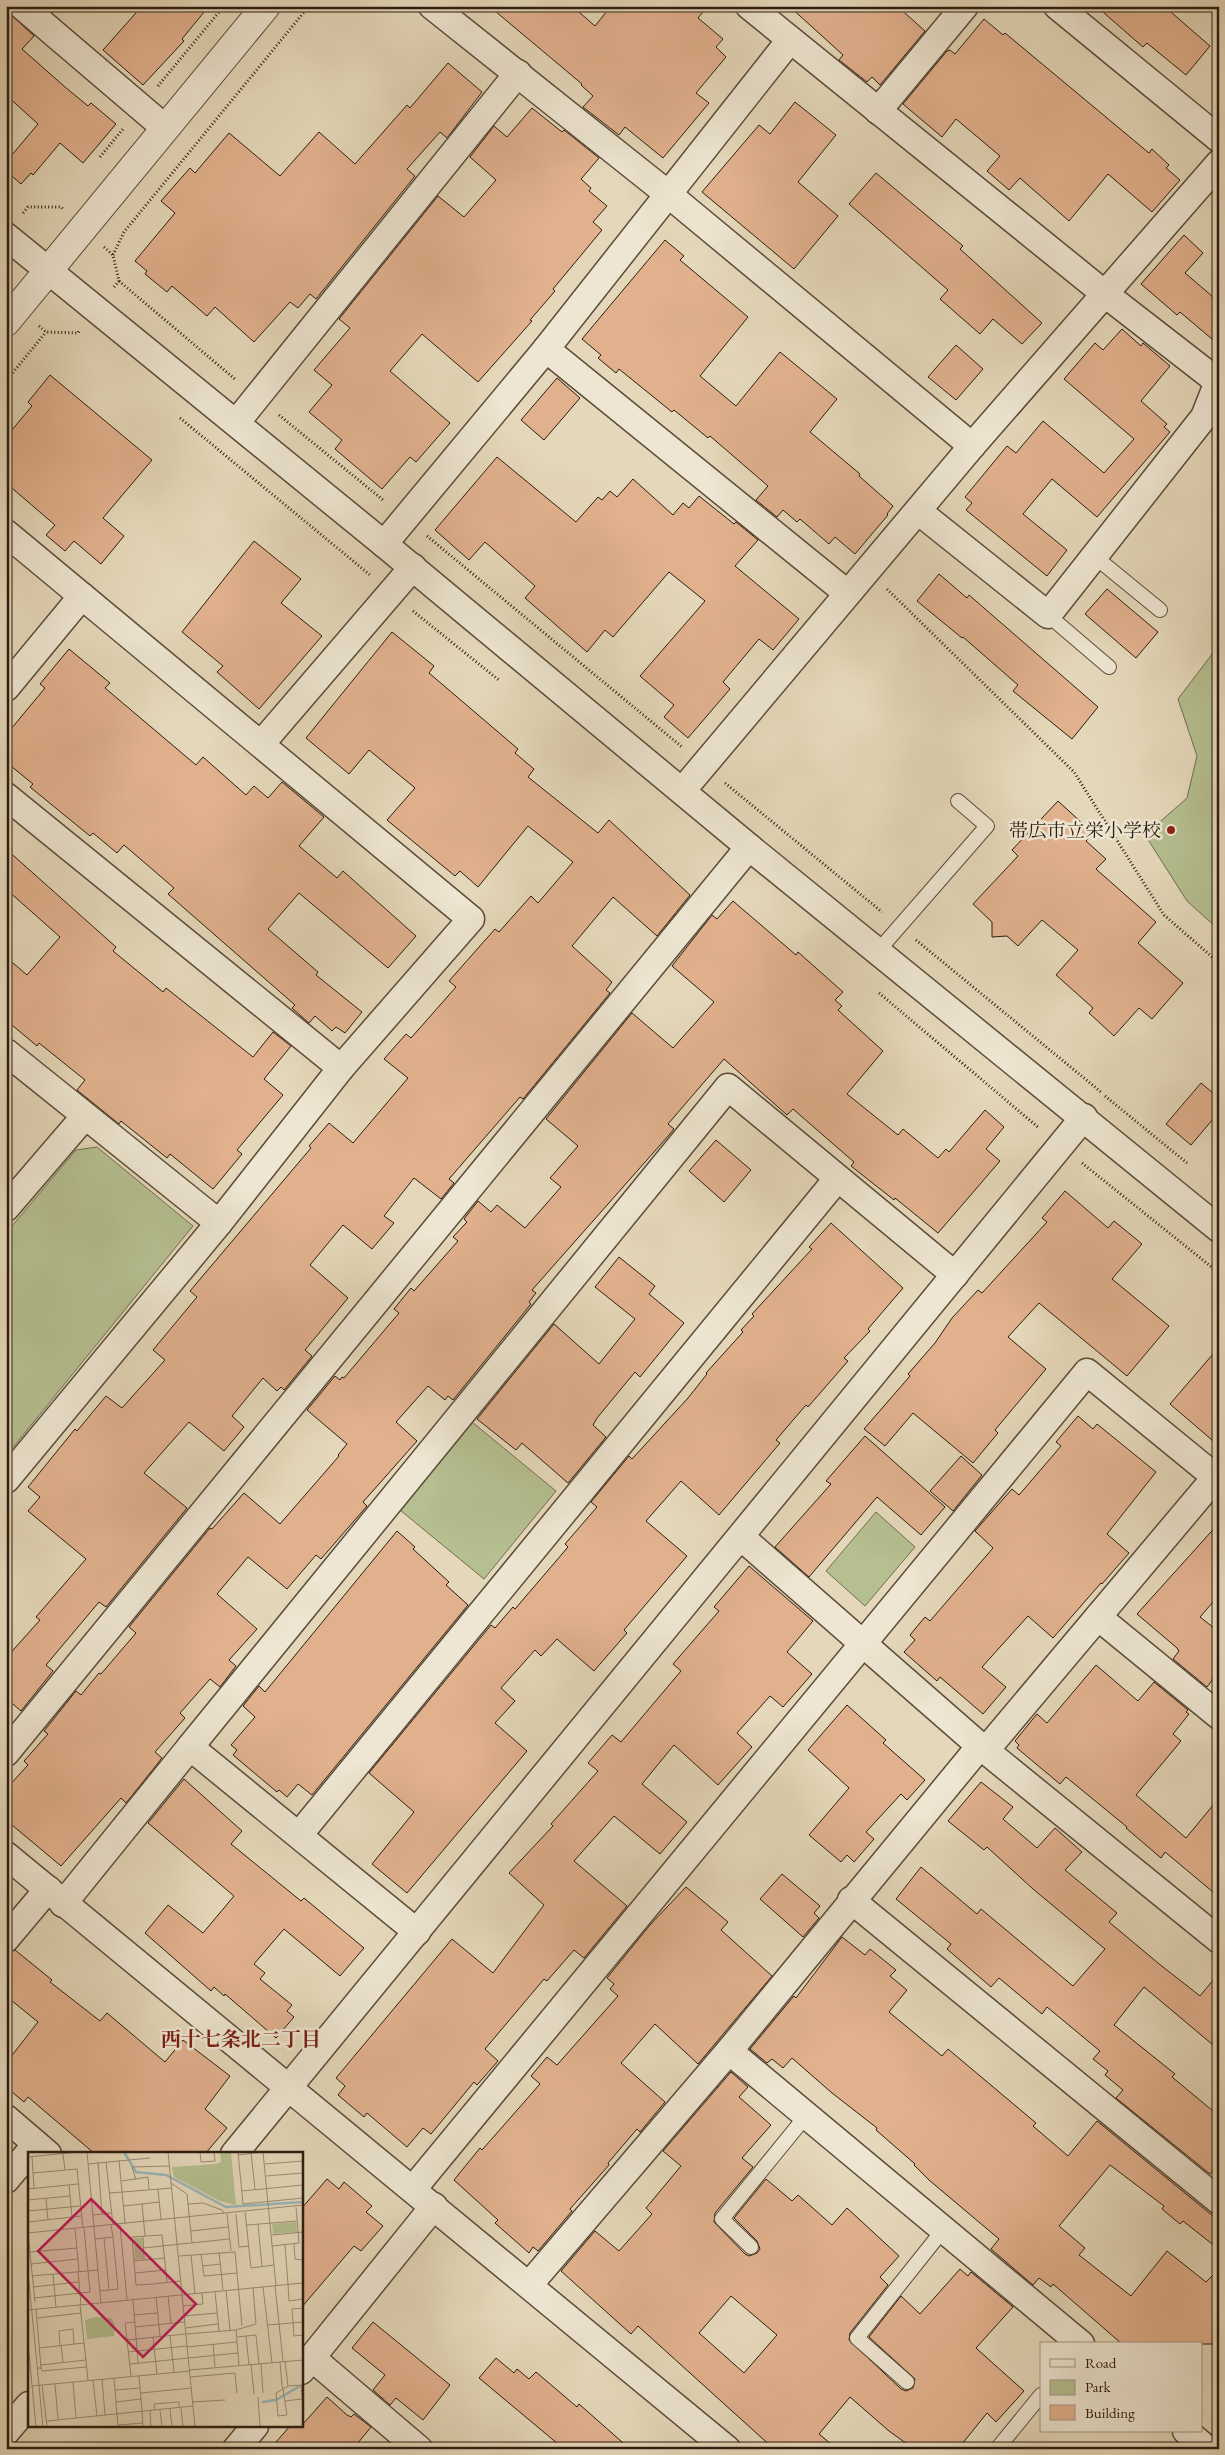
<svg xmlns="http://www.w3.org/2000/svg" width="1225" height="2455" viewBox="0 0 1225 2455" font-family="'EB Garamond','Noto Serif JP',serif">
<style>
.green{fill:#b5bf90;stroke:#716e50}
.building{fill:#e1b18e;stroke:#2d1d10;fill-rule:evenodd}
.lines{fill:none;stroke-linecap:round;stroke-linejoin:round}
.service-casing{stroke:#5b4c3a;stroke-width:16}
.minor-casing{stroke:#5b4c3a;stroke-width:29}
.tertiary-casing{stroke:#5b4c3a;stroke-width:30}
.path{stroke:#2d1d10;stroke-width:3;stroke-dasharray:1 2.5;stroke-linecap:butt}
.service{stroke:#eee6d2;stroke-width:14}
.minor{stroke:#eee6d2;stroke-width:26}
.tertiary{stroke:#eee6d2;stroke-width:28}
.poi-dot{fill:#8f2418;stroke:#eee6d2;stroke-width:2}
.labels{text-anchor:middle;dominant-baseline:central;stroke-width:5;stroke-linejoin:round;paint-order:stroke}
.poi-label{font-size:19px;fill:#2d1d10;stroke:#eee6d2;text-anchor:end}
.neighbourhood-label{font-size:20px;font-weight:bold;fill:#7a1f14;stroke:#eee6d2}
.inset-river{fill:none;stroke:#9ab7ba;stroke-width:2.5}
.inset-road{fill:none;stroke:#9b8d76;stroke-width:1}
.view{fill:#c2185b;fill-opacity:0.15;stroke:#c2185b;stroke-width:2.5}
.inset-edge{fill:none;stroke:#2d1d10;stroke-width:2.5}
</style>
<rect width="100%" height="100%" fill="#e5d8ba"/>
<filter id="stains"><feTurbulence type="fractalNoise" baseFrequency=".004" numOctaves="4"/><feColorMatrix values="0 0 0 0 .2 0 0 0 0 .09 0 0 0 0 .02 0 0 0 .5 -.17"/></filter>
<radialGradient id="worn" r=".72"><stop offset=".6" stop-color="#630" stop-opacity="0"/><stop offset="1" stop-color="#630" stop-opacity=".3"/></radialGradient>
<g class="green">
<polygon points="1219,645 1219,930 1187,901 1145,835 1187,798 1197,756 1178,699"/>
<polygon points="97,1147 193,1226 6,1456 6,1233 76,1150"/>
<polygon points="472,1422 556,1491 484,1579 400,1510"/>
<polygon points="876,1512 915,1547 865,1606 826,1571"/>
</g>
<g class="building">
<polygon points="142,6 209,6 182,39 184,41 143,85 103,50"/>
<polygon points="489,6 572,6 595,26 611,6 708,6 698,18 723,39 716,47 726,57 696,93 709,103 663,158 625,127 619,135 583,107 593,96 581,85 582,84"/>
<polygon points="789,6 897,6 925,31 880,85 872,77 867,82 839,60 843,55"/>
<polygon points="1096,6 1164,6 1210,46 1186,75 1147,43 1143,47"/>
<polygon points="6,10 34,36 22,49 65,87 88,106 91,103 116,124 83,163 60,143 33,175 31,173 21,184 6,171 6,162 38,124 6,95"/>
<polygon points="984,19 1003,35 1005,33 1149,153 1152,149 1169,165 1166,168 1180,180 1152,212 1108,174 1069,221 1020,178 1009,190 987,171 1000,156 956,119 942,137 903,104 947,51 950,50 955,54"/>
<polygon points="448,63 482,92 447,138 440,132 407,169 415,176 316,299 310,294 298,308 290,302 254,342 215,307 207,316 172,286 167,292 145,274 147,271 135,261 175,213 161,201 190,168 195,173 229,133 280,176 319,132 355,164 407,105 410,108"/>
<polygon points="795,102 836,135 798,182 838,216 794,269 702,192 759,125 770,134"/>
<polygon points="532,108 562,132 564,130 599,158 581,179 591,188 589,191 607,206 593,222 602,230 553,289 555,291 530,320 532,321 478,382 422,334 390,371 450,423 416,462 410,457 382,489 335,449 342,440 309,412 332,385 314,370 350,328 339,319 438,196 464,217 496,180 470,157 494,126 507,137"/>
<polygon points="876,173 963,246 960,249 1042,323 1022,344 993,319 980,334 940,299 948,290 849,204"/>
<polygon points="1184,235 1203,253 1185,273 1219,302 1219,345 1180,312 1177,315 1141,284"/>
<polygon points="665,240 684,256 680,260 748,317 700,376 736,406 780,352 837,399 810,432 860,474 859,476 893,506 887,514 888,515 855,554 835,537 829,544 800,519 797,522 783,510 777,517 756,500 768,486 710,436 708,438 674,410 672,412 619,369 616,373 598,358 601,355 582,339"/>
<polygon points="1122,329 1141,346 1143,343 1170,366 1141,401 1167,424 1164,427 1170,432 1097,517 1052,479 1023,514 1067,550 1047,576 966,510 972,503 965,497 1007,446 1016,453 1043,421 1104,473 1134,439 1064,379 1095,343 1103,350"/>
<polygon points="956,345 983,369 956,400 928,377"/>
<polygon points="50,375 152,460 103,518 124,536 101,564 74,541 65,551 46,535 55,525 6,483 6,437 32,406 28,402"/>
<polygon points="557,378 580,398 544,440 521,420"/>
<polygon points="497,457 576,522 598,497 602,500 610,491 617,497 633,479 673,515 683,503 689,508 699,496 734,524 736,522 758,540 735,566 799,619 773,650 759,639 723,682 730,689 688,738 664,717 674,705 640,676 705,601 669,572 613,637 605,630 587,652 525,598 535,586 485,542 469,560 435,530"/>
<polygon points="254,541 301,579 281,603 322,636 259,709 217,672 223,666 182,632"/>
<polygon points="939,574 967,598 969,595 1098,707 1072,739 1013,691 1018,685 963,637 962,638 917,601"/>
<polygon points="1107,589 1158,632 1136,658 1085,614"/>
<polygon points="392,632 434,666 429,673 518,749 515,753 534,769 528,777 598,833 609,820 690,895 657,936 613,897 572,946 612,982 606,990 610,993 523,1099 520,1097 449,1179 454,1183 441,1199 414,1178 384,1216 394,1223 372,1249 343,1225 310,1265 348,1298 305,1350 312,1356 284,1390 281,1387 277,1391 263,1378 232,1416 244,1427 224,1451 189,1422 144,1473 187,1508 106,1607 99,1602 46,1665 53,1671 21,1711 6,1698 6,1658 40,1620 36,1617 86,1559 28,1511 40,1497 28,1487 75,1429 77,1431 106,1396 122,1408 165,1360 153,1350 197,1297 190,1291 311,1148 309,1146 329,1123 353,1143 408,1078 384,1059 406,1034 411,1038 456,987 449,981 495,929 499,932 531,896 538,903 573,862 528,826 478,887 460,871 455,876 387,820 415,788 369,750 349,774 306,738"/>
<polygon points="69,649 110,683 105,688 196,765 203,757 246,795 254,786 268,798 282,782 324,817 299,846 337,878 343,871 416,936 388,968 299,893 268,929 318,972 316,975 362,1012 345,1033 336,1027 332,1031 315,1016 309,1023 292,1008 295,1005 168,894 174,888 124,845 117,853 93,833 90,836 30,787 33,784 6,762 6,735 45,688 40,684"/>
<polygon points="1058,801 1093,833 1086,841 1106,859 1096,869 1156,922 1138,943 1183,983 1152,1019 1139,1008 1114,1036 1089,1013 1093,1008 1056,975 1078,950 1042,920 1018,946 1007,936 992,937 992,922 973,904 1018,856 1012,850"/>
<polygon points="6,849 116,947 113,951 163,992 166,988 253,1057 273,1032 291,1046 264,1079 283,1095 237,1150 242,1154 213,1189 170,1154 167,1158 121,1121 119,1124 77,1090 85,1080 39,1043 37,1046 6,1020 6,957 27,975 60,937 6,889"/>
<polygon points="733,901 796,955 798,952 843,992 835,1000 842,1006 838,1010 883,1051 847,1094 898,1135 903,1129 938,1158 946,1149 949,1152 985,1110 1004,1127 986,1149 1000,1161 938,1233 895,1198 894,1200 851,1166 854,1162 793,1109 787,1115 724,1059 668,1124 674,1129 669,1135 532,1290 536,1293 529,1302 531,1304 453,1400 448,1396 445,1400 428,1386 396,1422 417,1441 363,1502 367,1506 321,1559 316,1555 287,1589 248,1557 217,1594 257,1629 229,1660 236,1666 220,1687 210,1679 180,1713 185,1718 155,1752 162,1758 126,1803 121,1798 61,1866 6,1820 6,1789 28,1765 24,1761 48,1734 44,1731 76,1691 81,1695 99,1673 101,1674 136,1633 129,1627 210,1528 212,1529 244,1493 280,1524 339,1456 338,1455 347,1444 307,1410 335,1376 340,1380 342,1377 344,1378 399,1313 394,1309 411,1288 414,1291 458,1241 453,1237 467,1222 464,1219 478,1201 491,1212 497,1205 525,1228 561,1187 550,1178 578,1146 546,1119 632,1013 673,1048 714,1002 672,966 712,915 717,919"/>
<polygon points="1201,1083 1219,1098 1219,1112 1191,1145 1166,1124"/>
<polygon points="716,1140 751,1170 724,1202 689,1171"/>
<polygon points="1065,1191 1108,1228 1114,1221 1142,1244 1112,1279 1169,1326 1127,1376 1039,1303 1008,1337 1046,1369 995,1430 998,1433 973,1463 913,1413 885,1446 864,1429 910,1376 908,1374 935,1343 952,1318 978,1290 982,1293 1047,1222 1042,1218"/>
<polygon points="831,1223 903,1288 868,1329 870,1331 844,1358 848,1361 808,1407 806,1405 776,1440 780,1443 719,1515 681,1481 646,1521 687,1556 624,1630 627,1633 594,1671 557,1639 541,1656 535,1650 501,1688 515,1701 495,1723 527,1751 407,1893 372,1864 414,1812 369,1773 491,1625 495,1628 513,1607 515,1609 568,1547 565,1544 597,1507 591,1502 629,1456 632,1459 688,1398 707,1374 706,1373 743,1332 741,1330 754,1316 752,1314 812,1249 809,1247"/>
<polygon points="619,1257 655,1286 649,1294 684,1323 640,1377 635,1372 597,1418 593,1425 606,1437 568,1483 522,1443 516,1450 477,1419 554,1324 599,1364 635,1319 595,1287"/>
<polygon points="1219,1347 1219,1446 1170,1404"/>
<polygon points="1078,1416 1093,1429 1097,1424 1156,1472 1107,1534 1129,1553 1102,1584 1101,1583 1053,1638 1028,1616 982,1667 1006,1687 983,1714 940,1677 937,1681 904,1652 915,1640 910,1635 925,1617 930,1621 993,1548 975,1531 1012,1489 1019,1495 1061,1446 1056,1442"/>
<polygon points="865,1436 945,1507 921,1535 877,1497 809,1577 775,1547 831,1484 826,1481"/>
<polygon points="961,1456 982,1475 953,1511 930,1491"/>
<polygon points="1219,1523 1219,1595 1200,1617 1219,1632 1219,1671 1207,1687 1173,1659 1179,1651 1177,1648 1137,1614"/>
<polygon points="397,1531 415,1547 413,1549 449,1582 446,1585 468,1605 312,1795 298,1784 287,1797 279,1790 277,1792 233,1755 237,1750 231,1745 255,1717 243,1706 259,1686 265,1692"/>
<polygon points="749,1566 813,1621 787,1652 812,1674 783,1707 770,1696 737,1733 752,1747 718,1785 674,1745 642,1784 687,1822 660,1854 614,1816 574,1861 627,1906 584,1958 574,1950 547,1981 544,1979 485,2049 498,2061 477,2085 474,2082 431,2134 423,2128 407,2147 367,2113 364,2117 338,2095 345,2086 336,2078 452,1939 493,1973 544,1905 509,1873 553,1826 551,1824 598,1771 588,1763 612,1735 621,1742 681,1671 673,1664 719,1611 714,1607"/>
<polygon points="1096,1665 1138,1701 1154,1682 1188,1710 1186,1712 1189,1714 1173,1734 1181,1741 1136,1795 1186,1838 1219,1798 1219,1897 1165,1852 1161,1858 1126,1828 1127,1827 1066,1777 1060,1784 1017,1748 1019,1745 1015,1741 1037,1714 1047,1723"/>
<polygon points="847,1705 886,1740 883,1743 925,1780 907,1800 901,1794 866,1832 874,1839 854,1862 847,1855 841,1862 809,1835 849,1788 808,1750"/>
<polygon points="184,1779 242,1831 231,1844 301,1901 304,1898 364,1948 340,1976 284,1929 254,1964 265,1973 260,1979 292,2005 287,2011 294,2017 276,2038 225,1994 224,1996 214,1987 211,1991 145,1933 168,1905 203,1933 234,1896 148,1823"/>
<polygon points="981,1782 1013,1807 1003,1819 1037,1848 1055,1828 1082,1852 1065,1870 1117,1913 1109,1922 1158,1963 1200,1996 1219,1973 1219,2050 1144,1987 1114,2025 1175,2074 1172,2077 1219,2116 1219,2164 1210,2174 1116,2098 1123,2090 1105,2075 1108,2071 1093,2059 1100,2051 1047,2007 1042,2014 999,1978 991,1987 947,1949 951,1944 896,1899 921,1867 977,1914 981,1909 1073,1986 1105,1949 1033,1889 987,1847 984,1850 948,1821"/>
<polygon points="782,1874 820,1906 814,1913 819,1918 803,1937 760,1899"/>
<polygon points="686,1887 728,1922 721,1930 772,1976 698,2064 655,2024 621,2063 665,2102 640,2132 637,2129 608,2163 609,2165 570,2209 572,2211 538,2251 533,2247 529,2253 495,2223 498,2220 454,2180 480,2148 482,2150 540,2084 531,2076 547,2057 557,2065 618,1996 610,1989 614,1984 607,1978 650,1925"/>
<polygon points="842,1937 865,1955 870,1949 896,1970 890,1976 907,1990 889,2012 942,2056 948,2049 1036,2123 1033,2126 1068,2156 1097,2121 1219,2221 1219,2243 1216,2247 1183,2221 1180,2224 1162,2209 1164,2206 1110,2165 1059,2226 1085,2248 1079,2255 1131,2296 1167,2251 1206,2282 1219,2269 1219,2344 1122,2344 1053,2284 1051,2287 1039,2278 1033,2285 991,2249 999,2239 929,2180 914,2165 915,2164 876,2130 877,2128 832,2093 792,2058 783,2068 772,2059 767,2063 750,2049 794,1996 796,1998"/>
<polygon points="15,1950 52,1980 50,1982 100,2021 107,2013 165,2062 183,2040 230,2076 205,2109 227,2128 205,2154 95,2154 28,2097 24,2102 6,2087 6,2063 38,2022 6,1996 6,1954"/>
<path d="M731,2072L748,2087L739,2097L771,2125L742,2158L753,2167L715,2213L714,2222L745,2254L749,2256L757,2253L760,2249L757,2241L734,2218L766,2179L792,2201L798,2195L832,2225L847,2208L899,2256L880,2277L888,2285L850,2333L849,2340L901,2389L906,2391L913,2388L915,2379L869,2337L901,2296L920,2314L960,2269L968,2276L971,2272L1013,2307L976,2348L1024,2391L996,2422L987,2413L958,2449H914L889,2431L850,2397L819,2434L837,2449H774L638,2326L631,2334L561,2271L595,2231L619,2251L652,2214L646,2208L681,2166L663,2151ZM731,2296L777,2335L744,2373L699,2333Z"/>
<polygon points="327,2179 339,2189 344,2182 372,2206 366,2212 383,2226 361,2251 354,2246 301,2308 301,2209"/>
<polygon points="373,2322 450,2385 423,2420 396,2398 390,2405 373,2390 385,2375 352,2348"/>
<polygon points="496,2358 514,2373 517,2369 529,2379 536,2372 577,2407 579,2404 630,2449 564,2449 479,2378"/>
<polygon points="327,2397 347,2415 351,2417 354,2414 371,2427 353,2449 270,2449 290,2426 301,2426 301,2422 303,2424"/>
</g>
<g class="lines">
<defs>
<g id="service">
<polyline points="1094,556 1160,610"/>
<polyline points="1048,615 1109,667"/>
<polyline points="878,951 987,826 958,801"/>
<polyline points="751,2247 722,2219 806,2116"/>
<polyline points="907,2382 857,2338 943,2230"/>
<polyline points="997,2449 1041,2395"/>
</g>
<g id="minor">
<polyline points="22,6 165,128"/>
<polyline points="432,6 668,194 972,446"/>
<polyline points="749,6 1105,294 1217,381"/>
<polyline points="1057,6 1219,139"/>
<polyline points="878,111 965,6"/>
<polyline points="6,236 384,544 749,847 1219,1229"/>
<polyline points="546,349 847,593"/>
<polyline points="236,423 518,73"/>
<polyline points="918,511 1048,615 1204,417 1219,379"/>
<polyline points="6,533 471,919 341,1068 219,1223 6,1480"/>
<polyline points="384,544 546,349 790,40"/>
<polyline points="6,688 82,596"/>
<polyline points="261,744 413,567"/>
<polyline points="682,791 972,446 1219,163"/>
<polyline points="6,796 341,1068"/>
<polyline points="6,1052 219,1223"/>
<polyline points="6,1208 85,1116"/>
<polyline points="741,1537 980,1746 1219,1940"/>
<polyline points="1098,1617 1219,1716"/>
<polyline points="190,1747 728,1087 955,1275"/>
<polyline points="986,1750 1219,1473"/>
<polyline points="6,1753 749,847"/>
<polyline points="299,1835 837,1179"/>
<polyline points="6,1855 727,2449"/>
<polyline points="851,1900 1219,2201"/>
<polyline points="63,1904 190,1747 417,1932"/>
<polyline points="6,1939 48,1889"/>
<polyline points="729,2051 1081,2344"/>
<polyline points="6,2118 48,2154"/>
<polyline points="234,2154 1084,1117"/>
<polyline points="6,2180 36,2144"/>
<polyline points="413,2189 1087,1372 1219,1480"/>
<polyline points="529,2285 729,2051 980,1746"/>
<polyline points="312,2358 419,2449"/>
<polyline points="301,2371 434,2206"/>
<polyline points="1186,2431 1207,2449"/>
<polyline points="6,2432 29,2405"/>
<polyline points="236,2449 255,2426"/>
</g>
<polyline id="tertiary" points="6,322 266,6"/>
</defs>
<use href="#service" class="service-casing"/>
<use href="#minor" class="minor-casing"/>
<use href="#tertiary" class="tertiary-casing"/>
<g class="path">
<polyline points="158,86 224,6"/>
<polyline points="100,157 123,129"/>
<polyline points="23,213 28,207 61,207 63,209"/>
<polyline points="104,247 113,255 119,281 114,287"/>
<polyline points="113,255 124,232 309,6"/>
<polyline points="119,281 236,380"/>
<polyline points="39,326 46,332 78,333 79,331"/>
<polyline points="6,381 46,332"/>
<polyline points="279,415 383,500"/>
<polyline points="180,418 370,575"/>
<polyline points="427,536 682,747"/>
<polyline points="887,589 1074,772 1164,915 1219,963"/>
<polyline points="413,611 500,681"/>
<polyline points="725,783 882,912"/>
<polyline points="916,940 1101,1092"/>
<polyline points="879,993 1039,1128"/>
<polyline points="1105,1096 1187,1163"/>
<polyline points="1082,1163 1219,1273"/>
</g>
<use href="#service" class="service"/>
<use href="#minor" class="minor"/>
<use href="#tertiary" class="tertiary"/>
</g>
<circle class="poi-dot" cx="1171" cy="830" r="5"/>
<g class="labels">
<g class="poi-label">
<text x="1161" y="830">帯広市立栄小学校</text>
</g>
<g class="neighbourhood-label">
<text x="241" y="2039">西十七条北二丁目</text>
</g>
</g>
<g transform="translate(28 2152)">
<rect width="275" height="275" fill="#e5d8ba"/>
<path d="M192,0H203L208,53L192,49L146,25L144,15L188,12L193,10ZM268,70L269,80L245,82L244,72ZM106,86H114L115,107L107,108ZM68,165L83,166L87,173L86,184L59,187L57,168Z" fill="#b5bf90"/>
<path class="inset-river" d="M96,0L108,20L138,23L198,55L275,50M234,250L248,248L272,234"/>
<path class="inset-road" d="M59,0L73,151M140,0L167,275M172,0L173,10L187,9L186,0M210,0L215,52L275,46M235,0L248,134M223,1L227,37M35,2L37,18M210,3L234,0M0,5L50,0M4,5L6,36M91,8L97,71M70,10L74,62M78,10L85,73M60,12L122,6M237,12L275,9M5,21L49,17L55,76M238,24L275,21M108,28L104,15L141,14M94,29L120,25L121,37M143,31L159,42L164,91M41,33L44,65M0,37L50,32M130,37L133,68M214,39L275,33M82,41L144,36M18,47L20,68M0,48L42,44M114,52L117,84M160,52L175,51L194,58L196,62M96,54L131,50M0,59L52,54M217,60L223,116L246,113M199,62L203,99M208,62L211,95L221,94M65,63L83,61M0,70L53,64M230,72L234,115M92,73L99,148M219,73L269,69M47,77L51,119M163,79L200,75M0,81L275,53M0,81L7,150M244,83L275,80M115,85L116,108M76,86L81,137M67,87L85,85L83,73M266,92L267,107L275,108M257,93L260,132M244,94L271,91L268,55M115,96L201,87M2,100L49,96M191,100L195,138M173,102L176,124L209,121M163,103L167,142M151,104L207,100L214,174M106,109L137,106M3,112L50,107M175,114L193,112M50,119L53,153M0,120L15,275M107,121L138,118M25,122L28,155M4,124L70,118M139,130L134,83L104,85L108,133L125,132L153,129M260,132L261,149L275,147M247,134L255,209M5,135L51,130M235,135L244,211M198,138L202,178M72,139L90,137L85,85M187,140L191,179M140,144L143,171M128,145L132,184M6,146L62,140L56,76M105,148L110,211M52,153L60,228M155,154L175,152L174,141M275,156L264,157L266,184L275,183M8,157L13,216H9M0,158L275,131M106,163L129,161M156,164L189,161M9,166L53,161M240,173L275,170M107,175L157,170M157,176L190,172M208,178L211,213M158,182L208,178L228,172L225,136M142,183L146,220M218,184L221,213M125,185L129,222M209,185L228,183L231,212M99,188L157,182M0,191L8,275M185,192L187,215M32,193L31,179L45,177L46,192M33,193L35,210M159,195L209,190M11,196L56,191M100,200L159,194M257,209L260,234L275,233M252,210L254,234L255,237L259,263L250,264L248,241L255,237L260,234M102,212L210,201M223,212L226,242M233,212L235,241M13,213L58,208M13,216L14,219L58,215M162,218L275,208M103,224L97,171L107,170M111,224L114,259M162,225L207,221L209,241M86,226L90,275M74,227L77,263M65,228L69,264M45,230L48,266M27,232L30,268M14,233L19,275M273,233L275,255M4,234L162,219M87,238L112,236M113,241L163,236M230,245L232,275M257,249L274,247M88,250L113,247M165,250L197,248M153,256L155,275M142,257L144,275M127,258L126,252L151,250V255M132,258L134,275M114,259L115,275M122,259L123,275M19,269L165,254M90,273L115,271"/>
<path class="view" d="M63,47L168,152L115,205L10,99Z"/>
<rect width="275" height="275" class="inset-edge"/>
</g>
<rect width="1225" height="2455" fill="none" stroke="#e5d8ba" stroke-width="25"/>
<rect x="8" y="8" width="1210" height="2440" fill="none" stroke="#2d1d10" stroke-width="2.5"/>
<rect x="12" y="12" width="1200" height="2430" fill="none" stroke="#2d1d10"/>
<rect x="1040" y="2342" width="162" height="90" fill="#eee6d2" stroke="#a19684"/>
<rect x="1050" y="2359" width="25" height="8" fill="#eee6d2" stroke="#a19684"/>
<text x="1085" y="2368" font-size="15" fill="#2d1d10">Road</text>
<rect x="1050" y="2380" width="25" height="15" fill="#b5bf90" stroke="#a19684"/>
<text x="1085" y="2392" font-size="15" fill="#2d1d10">Park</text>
<rect x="1050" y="2405" width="25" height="15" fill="#e1b18e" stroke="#a19684"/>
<text x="1085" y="2418" font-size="15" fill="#2d1d10">Building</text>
<rect width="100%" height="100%" filter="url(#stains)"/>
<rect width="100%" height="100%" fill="url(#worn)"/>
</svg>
